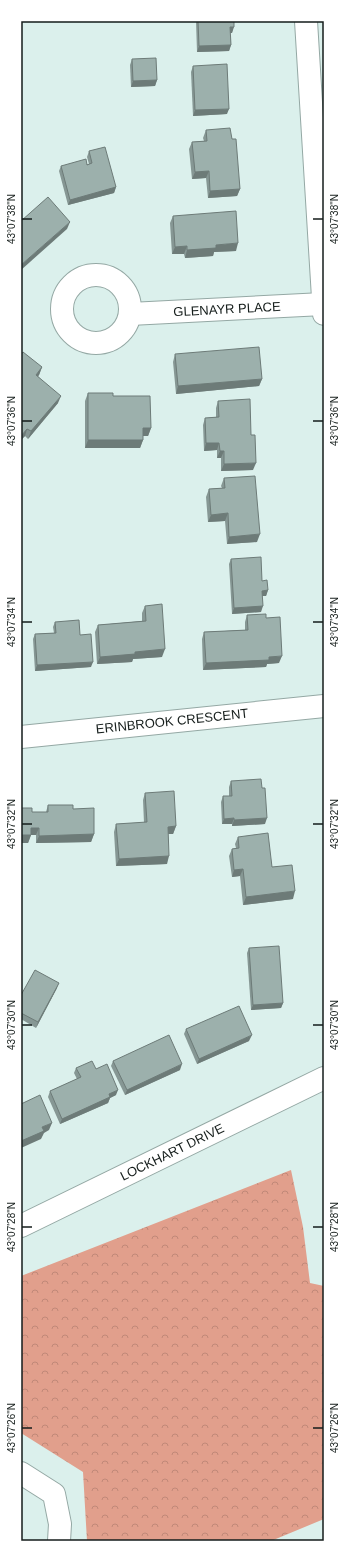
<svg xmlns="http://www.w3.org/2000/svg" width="345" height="1562" viewBox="0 0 345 1562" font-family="Arial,sans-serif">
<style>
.forest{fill:url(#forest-crowns)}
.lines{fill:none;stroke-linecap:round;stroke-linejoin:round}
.minor-casing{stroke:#94a8a4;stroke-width:24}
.minor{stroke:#fff;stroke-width:22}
.wall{fill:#869794}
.shaded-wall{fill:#6d7b78}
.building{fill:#9cb0ac;stroke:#6d7b78}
.ticks{fill:none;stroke:#151d1b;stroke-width:1.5}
.labels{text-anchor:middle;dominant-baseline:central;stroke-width:4;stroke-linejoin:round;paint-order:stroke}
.street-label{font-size:13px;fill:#151d1b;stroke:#fff}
.neatline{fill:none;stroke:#151d1b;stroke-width:1.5}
.ticks-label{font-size:10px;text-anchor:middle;fill:#151d1b}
</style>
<defs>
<pattern id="forest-crowns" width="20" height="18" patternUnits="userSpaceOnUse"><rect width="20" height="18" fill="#e19f8c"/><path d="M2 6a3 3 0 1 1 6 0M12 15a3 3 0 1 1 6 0" fill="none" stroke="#c08878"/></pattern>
</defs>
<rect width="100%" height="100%" fill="#dbf0ec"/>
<polygon class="forest" points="291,1170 303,1227 310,1283 324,1286 324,1519 271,1541 87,1541 83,1472 21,1433 21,1276"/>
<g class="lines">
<defs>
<g id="minor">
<polyline points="306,21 324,314"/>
<circle cx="96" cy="309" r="34"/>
<polyline points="130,314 323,304"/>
<polyline points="21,737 324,706"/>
<polyline points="21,1226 324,1078"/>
<polyline points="21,1473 54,1494 60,1524 59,1541"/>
</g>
</defs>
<use href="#minor" class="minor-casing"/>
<use href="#minor" class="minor"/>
</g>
<g class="wall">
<polygon points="196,21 234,21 232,33 230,33 231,45 229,51 197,52"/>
<polygon points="132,59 157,80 155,86 131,87 130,65"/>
<polygon points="193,66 227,114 193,116 191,72"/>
<polygon points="206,130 232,139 240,189 237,196 208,198 206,178 192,179 189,149 192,142 204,141 203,138"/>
<polygon points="89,151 116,187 114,193 68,205 59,171 61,166 89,164 87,157"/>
<polygon points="173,216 236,251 214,252 213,256 185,258 184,254 172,254 170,223"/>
<polygon points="175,354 262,379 259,386 176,394 173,362"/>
<polygon points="21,355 42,367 39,375 38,376 58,403 28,439 25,436 21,440"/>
<polygon points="88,393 113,396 151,428 148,436 143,436 143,440 140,448 85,448 85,401"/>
<polygon points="218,401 253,470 221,471 221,458 217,458 217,450 204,451 203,425 205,418 216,417 216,408"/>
<polygon points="224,478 257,542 227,544 225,521 208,522 206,497 209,489 222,488 221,486"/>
<polygon points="231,559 262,581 268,590 266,596 262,596 261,612 232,614 229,564"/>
<polygon points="145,606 162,657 133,659 132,662 97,664 95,632 98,625 142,621 142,613"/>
<polygon points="247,615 266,618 279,663 267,664 266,667 203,670 202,639 204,632 245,630 245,622"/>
<polygon points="55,622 80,635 91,667 35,671 33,639 35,634 54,633 53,627"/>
<polygon points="231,781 262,788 265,824 232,826 232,824 222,824 221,802 223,796 229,796 229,787"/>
<polygon points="145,793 176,826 173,834 168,834 167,864 116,866 114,832 116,824 144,823 143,800"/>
<polygon points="48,805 73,809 94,834 91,842 36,843 36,835 31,835 28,843 21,843 21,808 32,812 46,812"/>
<polygon points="238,837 272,867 293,899 243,905 240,876 232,877 229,856 232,849 236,848 235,844"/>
<polygon points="249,948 283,1003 281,1008 251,1010 247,953"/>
<polygon points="57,988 36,1028 21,1019 21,995"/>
<polygon points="186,1029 249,1041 197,1064 184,1034"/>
<polygon points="113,1061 180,1070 125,1095 111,1066"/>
<polygon points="76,1068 96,1069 116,1095 110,1098 108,1103 60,1124 48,1097 50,1091 77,1079 74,1073"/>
</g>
<g class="shaded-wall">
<polygon points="230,27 234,27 232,33 228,33"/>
<polygon points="231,45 229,51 197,52 199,46"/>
<polygon points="157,80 155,86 131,87 133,81"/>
<polygon points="229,109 227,114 193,116 195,110"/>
<polygon points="209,171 206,178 192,179 195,172"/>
<polygon points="116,187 114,193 68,205 70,200"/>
<polygon points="240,189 237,196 208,198 210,191"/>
<polygon points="70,222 67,229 21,270 21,265"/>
<polygon points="238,243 236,251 214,252 213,256 185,258 187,250 216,245"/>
<polygon points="187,246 184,254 172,254 175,247"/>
<polygon points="42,367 39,375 33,382 36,375"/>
<polygon points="262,379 259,386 176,394 178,386"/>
<polygon points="61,396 58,403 28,439 31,431"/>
<polygon points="143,428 151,428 148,436 140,436"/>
<polygon points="27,429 25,436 21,440 21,436"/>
<polygon points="88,440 143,440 140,448 85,448"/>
<polygon points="206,443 219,443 217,450 204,451"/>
<polygon points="220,451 224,451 221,458 217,458"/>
<polygon points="256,463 253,470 221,471 224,464"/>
<polygon points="228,513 225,521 208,522 211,515"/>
<polygon points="260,534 257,542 227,544 229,537"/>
<polygon points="268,590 266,596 260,596 262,591"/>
<polygon points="263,606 261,612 232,614 234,608"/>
<polygon points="165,649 162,657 133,659 132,662 97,664 100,657 135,652"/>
<polygon points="282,656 279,663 267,664 266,667 203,670 206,663"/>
<polygon points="93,662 91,667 35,671 37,665"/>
<polygon points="234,818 232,824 222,824 224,819"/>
<polygon points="267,818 265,824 232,826 234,820"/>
<polygon points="176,826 173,834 165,834 168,827"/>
<polygon points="31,828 39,828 36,835 31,835 28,843 21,843 21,835"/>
<polygon points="94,834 91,842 36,843 39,836"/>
<polygon points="169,856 167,864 116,866 119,859"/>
<polygon points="243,869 240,876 232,877 234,870"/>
<polygon points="295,891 293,899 243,905 246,897"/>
<polygon points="59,983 57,988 36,1028 38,1022"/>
<polygon points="283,1003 281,1008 251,1010 253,1005"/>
<polygon points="252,1035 249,1041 197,1064 199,1059"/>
<polygon points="182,1064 180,1070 125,1095 127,1090"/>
<polygon points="118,1090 116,1095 110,1098 108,1103 60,1124 62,1119 109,1094"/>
<polygon points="52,1123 49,1130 44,1133 41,1139 21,1148 21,1141 42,1127"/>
</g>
<g class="building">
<polygon points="198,21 234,21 234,27 230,27 231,45 199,46"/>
<polygon points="156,58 157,80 133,81 132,59"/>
<polygon points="227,64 229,109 195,110 193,66"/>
<polygon points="230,128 232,139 236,139 240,189 210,191 209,171 195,172 192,142 207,141 206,130"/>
<polygon points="105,147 116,187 70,200 61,166 86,159 87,165 92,163 89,151"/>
<polygon points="48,197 70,222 21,265 21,221"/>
<polygon points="236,211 238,243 216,245 216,248 187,250 187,246 175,247 173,216"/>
<polygon points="259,347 262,379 178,386 175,354"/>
<polygon points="23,352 42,367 36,375 61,396 31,431 27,429 21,436 21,355"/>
<polygon points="88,393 113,393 113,396 150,396 151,428 143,428 143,440 88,440"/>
<polygon points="250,399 251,435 255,435 256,463 224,464 224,451 220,451 219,443 206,443 205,418 219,417 218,401"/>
<polygon points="255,476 260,534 229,537 228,513 211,515 209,489 225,488 224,478"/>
<polygon points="261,557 262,581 267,580 268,590 262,591 263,606 234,608 231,559"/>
<polygon points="162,604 165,649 135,652 135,654 100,657 98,625 146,621 145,606"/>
<polygon points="266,614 266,618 280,617 282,656 269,657 269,660 206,663 204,632 248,630 247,615"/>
<polygon points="79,620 80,635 91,634 93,662 37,665 35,634 56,633 55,622"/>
<polygon points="261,779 262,788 265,788 267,818 234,820 234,818 224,819 223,796 232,796 231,781"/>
<polygon points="174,791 176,826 168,827 169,856 119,859 116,824 147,822 145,793"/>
<polygon points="48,805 73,805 73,809 94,808 94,834 39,836 39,828 31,828 31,835 21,835 21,808 32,808 32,812 48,812"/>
<polygon points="268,833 272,867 292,865 295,891 246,897 243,869 234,870 232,849 239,848 238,837"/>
<polygon points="279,946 283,1003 253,1005 249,948"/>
<polygon points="35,970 59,983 38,1022 21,1013 21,995"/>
<polygon points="239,1006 252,1035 199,1059 186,1029"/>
<polygon points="169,1035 182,1064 127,1090 113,1061"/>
<polygon points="92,1061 96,1069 107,1064 118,1090 109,1094 110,1097 62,1119 50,1091 81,1077 76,1068"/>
<polygon points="40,1095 52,1123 42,1127 44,1131 21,1141 21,1104"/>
</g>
<path class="ticks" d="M22,219H32M313,219H323M22,421H32M313,421H323M22,622H32M313,622H323M22,824H32M313,824H323M22,1025H32M313,1025H323M22,1227H32M313,1227H323M22,1428H32M313,1428H323"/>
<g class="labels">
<g class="street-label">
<text transform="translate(227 309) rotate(-3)">GLENAYR PLACE</text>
<text transform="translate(172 721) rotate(-6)">ERINBROOK CRESCENT</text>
<text transform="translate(172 1152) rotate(-26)">LOCKHART DRIVE</text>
</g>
</g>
<rect width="345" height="1562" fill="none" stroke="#ffffff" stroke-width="44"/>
<rect x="22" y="22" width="301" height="1518" class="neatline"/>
<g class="ticks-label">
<text transform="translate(11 219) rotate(-90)" y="4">43°07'38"N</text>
<text transform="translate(334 219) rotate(-90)" y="4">43°07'38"N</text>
<text transform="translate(11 421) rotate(-90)" y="4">43°07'36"N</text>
<text transform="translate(334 421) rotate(-90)" y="4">43°07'36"N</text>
<text transform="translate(11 622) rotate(-90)" y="4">43°07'34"N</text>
<text transform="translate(334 622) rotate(-90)" y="4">43°07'34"N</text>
<text transform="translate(11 824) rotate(-90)" y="4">43°07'32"N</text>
<text transform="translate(334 824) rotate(-90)" y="4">43°07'32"N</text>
<text transform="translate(11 1025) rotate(-90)" y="4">43°07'30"N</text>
<text transform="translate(334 1025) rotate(-90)" y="4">43°07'30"N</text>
<text transform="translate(11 1227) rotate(-90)" y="4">43°07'28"N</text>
<text transform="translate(334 1227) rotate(-90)" y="4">43°07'28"N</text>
<text transform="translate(11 1428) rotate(-90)" y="4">43°07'26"N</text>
<text transform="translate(334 1428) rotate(-90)" y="4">43°07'26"N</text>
</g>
</svg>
